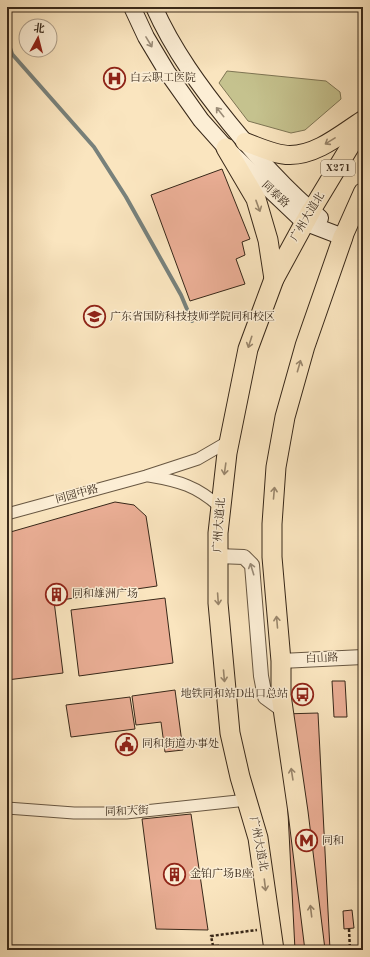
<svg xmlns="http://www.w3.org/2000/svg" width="370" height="957" viewBox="0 0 370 957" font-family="'Old Standard TT','Noto Serif SC',serif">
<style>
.green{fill:#c5c28e;stroke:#7e7554}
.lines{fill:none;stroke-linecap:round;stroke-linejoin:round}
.stream{stroke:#78817b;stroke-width:4}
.building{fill:#eaae95;stroke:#382819}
.minor-casing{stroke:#685742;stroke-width:13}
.tertiary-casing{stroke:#685742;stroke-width:16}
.secondary-casing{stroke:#382819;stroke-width:18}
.primary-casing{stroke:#382819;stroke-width:20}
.trunk-casing{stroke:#382819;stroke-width:21}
.path{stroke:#382819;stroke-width:2.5;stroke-dasharray:3 2;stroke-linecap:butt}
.minor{stroke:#fceed5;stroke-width:11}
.tertiary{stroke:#fceed5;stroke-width:14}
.secondary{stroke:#fceed5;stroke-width:16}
.primary{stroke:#fae5bf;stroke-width:18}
.trunk{stroke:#fae5bf;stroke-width:19}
.oneway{stroke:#9a8b77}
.oneway2{stroke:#99866c}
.labels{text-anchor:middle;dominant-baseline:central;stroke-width:3;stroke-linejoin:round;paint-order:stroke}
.shield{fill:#fceed5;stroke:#736351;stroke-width:1}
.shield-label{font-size:10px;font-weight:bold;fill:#382819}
.poi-label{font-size:11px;fill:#382819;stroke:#fceed5;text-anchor:start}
.street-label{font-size:11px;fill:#382819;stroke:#fceed5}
</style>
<rect width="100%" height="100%" fill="#fae5bf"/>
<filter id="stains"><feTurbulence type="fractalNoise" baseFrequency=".005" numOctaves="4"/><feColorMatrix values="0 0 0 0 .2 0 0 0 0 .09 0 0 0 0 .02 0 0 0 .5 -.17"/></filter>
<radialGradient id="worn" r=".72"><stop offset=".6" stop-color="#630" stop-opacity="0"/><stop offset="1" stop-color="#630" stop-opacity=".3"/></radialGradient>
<polygon class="green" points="227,71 326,81 340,92 341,99 305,130 291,133 248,121 219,83"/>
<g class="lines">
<polyline class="stream" points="7,39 12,54 94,147 126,197 181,295 192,321"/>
</g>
<g class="building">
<polygon points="222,169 250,239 242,242 245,255 236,259 245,284 190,301 151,195"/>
<polygon points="115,502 134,505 146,516 157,586 54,601 63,673 7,680 7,533"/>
<polygon points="165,598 173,663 79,676 71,610"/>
<polygon points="332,681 345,681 347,717 334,717"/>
<polygon points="175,690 183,750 165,752 161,722 136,725 132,696"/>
<polygon points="130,697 135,729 71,737 66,705"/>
<polygon points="318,713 330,950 295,950 283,714"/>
<polygon points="191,814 208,930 156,929 142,819"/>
<polygon points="352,910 354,928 344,929 343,911"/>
<polygon points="7,945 204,947 204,950 7,950"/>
<polygon points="219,945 219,950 206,950 206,946"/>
</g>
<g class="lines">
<defs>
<g id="minor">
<path d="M149,476C179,481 197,486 220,507"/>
<polyline points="7,514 146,476 198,459 229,441"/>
<polyline points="7,808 74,813 126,813 247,800"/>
</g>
<g id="tertiary">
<polyline points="217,556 244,557 252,565 261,676 265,697 283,710"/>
<polyline points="281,661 363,657"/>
</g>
<g id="secondary">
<polyline points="132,7 146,37 167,72 201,120 226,148 304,222 343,237"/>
<path d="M154,7C173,50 201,88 230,124C258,158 286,190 320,218"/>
</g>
<g id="primary">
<path d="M245,142C259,147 275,155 290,155C317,155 341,134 363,120"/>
<polyline points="311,211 363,125"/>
<polyline points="343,237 363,192"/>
</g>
<g id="trunk">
<polyline points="226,148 256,199 268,240 274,279"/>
<polyline points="274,950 258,838 240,777 230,733 218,603 218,533 227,453 248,349 274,279 311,211"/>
<polyline points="315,950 298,812 281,695 281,661 272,557 272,524 276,467 285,417 305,346 343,237"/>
</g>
</defs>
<use href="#minor" class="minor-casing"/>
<use href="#tertiary" class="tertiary-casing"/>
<use href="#secondary" class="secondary-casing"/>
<use href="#primary" class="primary-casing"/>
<use href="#trunk" class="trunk-casing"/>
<g class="path">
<polyline points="349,929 350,950"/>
<polyline points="213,946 211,936 257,930"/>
</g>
<use href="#minor" class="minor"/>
<use href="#tertiary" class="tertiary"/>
<use href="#secondary" class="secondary"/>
<use href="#primary" class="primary"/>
<use href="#trunk" class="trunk"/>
</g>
<defs><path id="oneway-shaft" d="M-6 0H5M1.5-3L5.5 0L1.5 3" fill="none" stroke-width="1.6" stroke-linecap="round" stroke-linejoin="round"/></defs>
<g class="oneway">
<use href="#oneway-shaft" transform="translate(149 42) rotate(59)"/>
<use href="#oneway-shaft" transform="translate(220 112) rotate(-129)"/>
<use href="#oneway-shaft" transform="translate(252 569) rotate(-107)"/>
</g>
<g class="oneway2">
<use href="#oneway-shaft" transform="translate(330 141) rotate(148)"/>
<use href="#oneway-shaft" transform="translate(258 206) rotate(70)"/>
<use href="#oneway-shaft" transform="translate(250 342) rotate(108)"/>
<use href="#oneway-shaft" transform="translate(299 366) rotate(-74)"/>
<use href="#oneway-shaft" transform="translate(225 469) rotate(98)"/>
<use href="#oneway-shaft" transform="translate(274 493) rotate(-85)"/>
<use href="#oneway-shaft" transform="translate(218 599) rotate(86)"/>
<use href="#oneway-shaft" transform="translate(277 622) rotate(-95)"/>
<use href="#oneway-shaft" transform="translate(224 676) rotate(85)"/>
<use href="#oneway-shaft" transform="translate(292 774) rotate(-99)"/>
<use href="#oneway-shaft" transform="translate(265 885) rotate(83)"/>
<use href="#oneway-shaft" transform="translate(311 911) rotate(-97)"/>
</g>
<defs>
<symbol id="hospital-ring" viewBox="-11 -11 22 22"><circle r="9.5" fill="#fceed5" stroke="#8f2418" stroke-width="1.5"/><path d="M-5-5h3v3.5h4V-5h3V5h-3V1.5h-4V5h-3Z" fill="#8f2418"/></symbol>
<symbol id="school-ring" viewBox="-11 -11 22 22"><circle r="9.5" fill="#fceed5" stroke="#8f2418" stroke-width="1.5"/><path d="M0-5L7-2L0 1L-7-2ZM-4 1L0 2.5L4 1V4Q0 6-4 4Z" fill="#8f2418"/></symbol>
<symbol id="building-ring" viewBox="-11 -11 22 22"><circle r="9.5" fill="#fceed5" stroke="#8f2418" stroke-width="1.5"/><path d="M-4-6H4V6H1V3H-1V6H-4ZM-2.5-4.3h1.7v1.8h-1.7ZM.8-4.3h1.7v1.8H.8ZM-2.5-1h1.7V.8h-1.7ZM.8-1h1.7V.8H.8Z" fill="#8f2418"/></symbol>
<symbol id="bus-ring" viewBox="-11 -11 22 22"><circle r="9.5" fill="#fceed5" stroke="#8f2418" stroke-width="1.5"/><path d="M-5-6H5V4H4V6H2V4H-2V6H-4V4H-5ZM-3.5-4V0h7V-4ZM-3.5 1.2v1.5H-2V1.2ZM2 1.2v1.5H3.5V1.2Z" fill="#8f2418"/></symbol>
<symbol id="civic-ring" viewBox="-11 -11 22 22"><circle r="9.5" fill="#fceed5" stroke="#8f2418" stroke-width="1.5"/><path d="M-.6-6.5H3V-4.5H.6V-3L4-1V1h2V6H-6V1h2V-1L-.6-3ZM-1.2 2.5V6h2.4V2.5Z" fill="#8f2418"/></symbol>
<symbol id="metro-ring" viewBox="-11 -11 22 22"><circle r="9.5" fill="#fceed5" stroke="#8f2418" stroke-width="1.5"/><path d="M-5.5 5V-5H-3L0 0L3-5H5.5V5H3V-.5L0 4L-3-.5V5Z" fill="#8f2418"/></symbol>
</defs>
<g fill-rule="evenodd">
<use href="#hospital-ring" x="102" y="66" width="25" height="25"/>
<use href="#school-ring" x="82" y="304" width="25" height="25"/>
<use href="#building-ring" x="44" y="582" width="25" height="25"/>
<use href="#bus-ring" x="290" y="682" width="25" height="25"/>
<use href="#civic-ring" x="114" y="732" width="25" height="25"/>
<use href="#metro-ring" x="294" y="828" width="25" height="25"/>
<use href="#building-ring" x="162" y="862" width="25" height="25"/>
</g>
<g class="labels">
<rect class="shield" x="321" y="160" width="34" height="16" rx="3"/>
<g class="shield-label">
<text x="338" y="168">X271</text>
</g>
<g class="poi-label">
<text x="130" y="78">白云职工医院</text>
<text x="110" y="317">广东省国防科技技师学院同和校区</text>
<text x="72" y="594">同和雄洲广场</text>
<text x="288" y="694" text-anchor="end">地铁同和站D出口总站</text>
<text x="142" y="744">同和街道办事处</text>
<text x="322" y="841">同和</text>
<text x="190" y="874">金铂广场B座</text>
</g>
<g class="street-label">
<text transform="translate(275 195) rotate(43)">同泰路</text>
<text transform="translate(308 217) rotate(-59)">广州大道北</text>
<text transform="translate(77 495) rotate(-15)">同园中路</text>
<text transform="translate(220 525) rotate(-86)">广州大道北</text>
<text transform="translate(322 659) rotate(-3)">白山路</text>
<text transform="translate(127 812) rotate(-2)">同和大街</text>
<text transform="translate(258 844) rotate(79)">广州大道北</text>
</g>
</g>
<rect width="370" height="957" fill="none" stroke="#fae5bf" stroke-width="24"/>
<rect x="8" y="8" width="354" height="941" fill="none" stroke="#382819" stroke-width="2"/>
<rect x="12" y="12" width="346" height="933" fill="none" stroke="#382819"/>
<g transform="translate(38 38) rotate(7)"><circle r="19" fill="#fceed5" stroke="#ae9f8a"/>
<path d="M0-3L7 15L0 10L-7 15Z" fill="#8f2418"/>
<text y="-6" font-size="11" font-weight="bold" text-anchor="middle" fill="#382819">北</text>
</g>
<rect width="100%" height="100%" filter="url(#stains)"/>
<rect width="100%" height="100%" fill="url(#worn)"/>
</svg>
